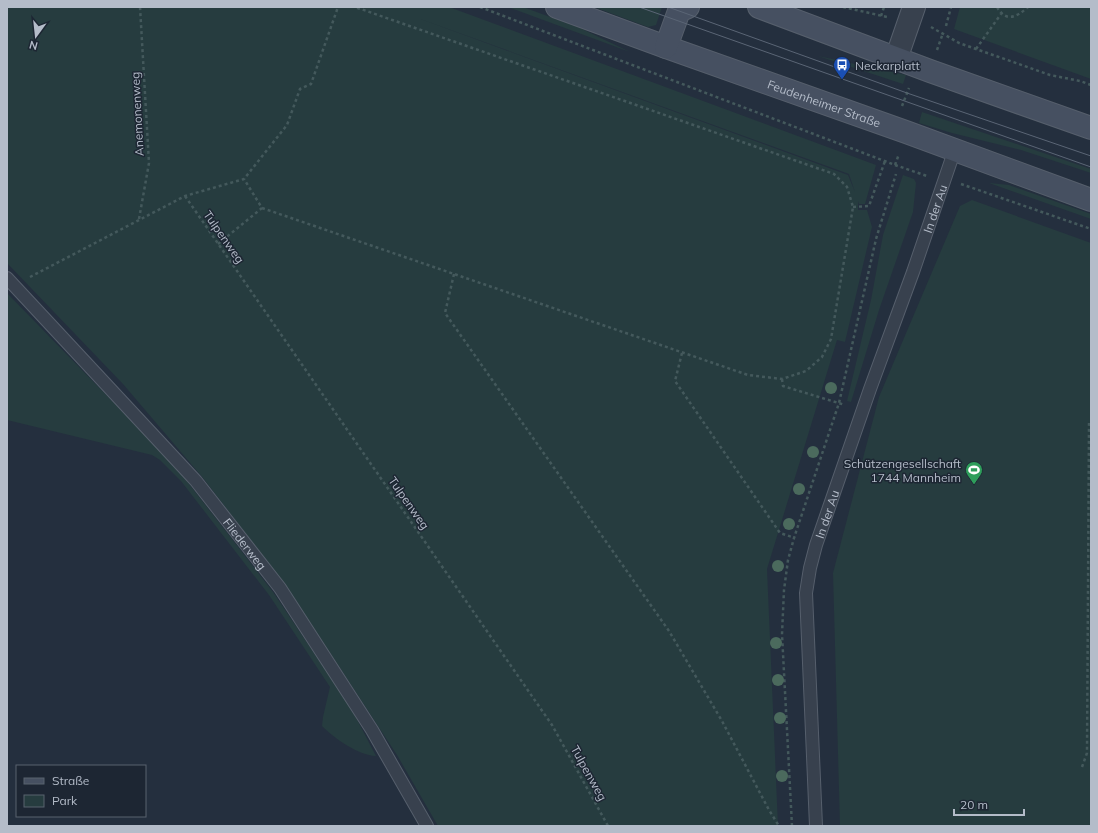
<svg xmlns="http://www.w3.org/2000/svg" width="1098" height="833" viewBox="0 0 1098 833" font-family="Mulish,sans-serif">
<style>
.green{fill:#263c3f;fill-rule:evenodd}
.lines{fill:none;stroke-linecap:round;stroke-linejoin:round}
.service-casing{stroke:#565f6c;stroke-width:14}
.minor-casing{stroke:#565f6c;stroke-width:24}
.secondary-casing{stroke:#565f6c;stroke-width:24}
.path{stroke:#44595c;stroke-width:2.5;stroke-dasharray:3 3;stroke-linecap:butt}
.service{stroke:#38414e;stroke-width:12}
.minor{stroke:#38414e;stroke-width:22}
.secondary{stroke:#465061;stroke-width:22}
.tram{stroke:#5a6575;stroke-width:1}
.tree{fill:#4b6a5d}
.labels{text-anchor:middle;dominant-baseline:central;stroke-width:3;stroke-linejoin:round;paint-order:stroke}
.poi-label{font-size:12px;fill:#b4bcc9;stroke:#1d2633;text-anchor:start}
.street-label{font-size:12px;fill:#b4bcc9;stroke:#1d2633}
</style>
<rect width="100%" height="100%" fill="#242f3e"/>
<g class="green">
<path d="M7,7H449L876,165L865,204H859L858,201V210H867L872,227L845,342L837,340L767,569L778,826H438L397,755L286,586L203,478L123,384L7,263ZM415,17L849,174L855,192L848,175Z"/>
<polygon points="508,7 523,7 580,28 630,52"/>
<polygon points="594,7 662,7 656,25 648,27"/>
<polygon points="960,7 1091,7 1091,79 954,29"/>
<polygon points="818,56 906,75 903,84"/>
<polygon points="922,112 1091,169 1091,173 1021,150 952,133 919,123"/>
<polygon points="903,175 914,179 916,183 913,212 879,310 851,402 847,401 871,300 883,235"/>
<polygon points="989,183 1009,185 1091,214 1091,219"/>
<polygon points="972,200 1091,243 1091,826 840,826 833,573 879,397 960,206"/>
<path d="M7,293L154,444L186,480L273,592L351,708L376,756C358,755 335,739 322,726L323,717L330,687L269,595L181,481L160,460L152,455L7,420Z"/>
</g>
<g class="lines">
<defs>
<g id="service">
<path id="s1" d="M7,278L196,481L280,588L372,730L427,826"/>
<path id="s2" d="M816,826L806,593L810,568L816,545L870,389L913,272L955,149"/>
</g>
<polyline id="minor" points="896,59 914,7"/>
<g id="secondary">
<path id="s3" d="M557,7L666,47L906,132L1091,200"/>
<polyline points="759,7 930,71 1091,128"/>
<polyline points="666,47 679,11 688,7"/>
</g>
</defs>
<use href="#service" class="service-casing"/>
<use href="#minor" class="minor-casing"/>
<use href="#secondary" class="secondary-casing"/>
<g class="path">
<polyline points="480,7 895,165 927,176"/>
<polyline points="843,7 887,17"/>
<path d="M997,7C1006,23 1017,17 1028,7"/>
<polyline points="881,16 884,7"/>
<polyline points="946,26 951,7"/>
<polyline points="931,27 959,43 976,49 1050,75 1080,81 1091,85"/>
<polyline points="976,49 1001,14"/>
<polyline points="937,50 943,33"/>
<polyline points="902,106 909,88"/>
<polyline points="895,165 899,154"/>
<polyline points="961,184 1091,229"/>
<polyline points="185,196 552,725 608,826"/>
<polyline points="853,207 869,206 885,161"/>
<polyline points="262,208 748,375 782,379 806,371 822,357 831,339 853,207 847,187 834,174 355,7"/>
<polyline points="139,219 149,163 140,7"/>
<polyline points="218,244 262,208 244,179"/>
<polyline points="454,274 445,313 669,631 722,721 769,810 779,826"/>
<polyline points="30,277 185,196 244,179 287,125 300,89 311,84 338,7"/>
<polyline points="682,353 675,381 780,533 795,538"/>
<polyline points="782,379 783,386 845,405"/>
<polyline points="1082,767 1087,753 1089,423"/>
<polyline points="792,826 782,634 784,590 788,560 794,538 839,403 876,239 896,174"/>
</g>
<use href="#service" class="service"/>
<use href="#minor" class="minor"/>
<use href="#secondary" class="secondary"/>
<g class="tram">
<polyline points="639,7 1091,167"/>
<polyline points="668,7 907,93 1091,156"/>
</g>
</g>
<g class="tree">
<circle cx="831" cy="388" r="6"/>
<circle cx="813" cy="452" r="6"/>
<circle cx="799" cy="489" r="6"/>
<circle cx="789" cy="524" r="6"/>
<circle cx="778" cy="566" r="6"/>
<circle cx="776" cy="643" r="6"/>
<circle cx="778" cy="680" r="6"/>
<circle cx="780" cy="718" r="6"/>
<circle cx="782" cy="776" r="6"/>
</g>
<defs>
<symbol id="bus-pin" viewBox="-11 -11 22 30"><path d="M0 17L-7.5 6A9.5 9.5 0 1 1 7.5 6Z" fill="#1a4fb4" stroke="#1d2633"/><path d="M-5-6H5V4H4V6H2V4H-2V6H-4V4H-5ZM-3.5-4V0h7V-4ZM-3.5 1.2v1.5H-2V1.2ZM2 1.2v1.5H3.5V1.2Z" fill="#fff"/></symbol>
<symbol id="stadium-pin" viewBox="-11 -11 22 30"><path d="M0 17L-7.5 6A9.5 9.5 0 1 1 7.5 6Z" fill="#2e9e5b" stroke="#1d2633"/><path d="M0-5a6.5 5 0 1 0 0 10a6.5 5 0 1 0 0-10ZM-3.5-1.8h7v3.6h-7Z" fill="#fff"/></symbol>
</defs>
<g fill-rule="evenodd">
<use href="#bus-pin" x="832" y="55" width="20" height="27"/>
<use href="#stadium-pin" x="964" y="460" width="20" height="27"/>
</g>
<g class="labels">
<g class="poi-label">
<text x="855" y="65">Neckarplatt</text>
<text x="961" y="463" text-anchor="end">Schützengesellschaft<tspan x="961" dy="14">1744 Mannheim</tspan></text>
</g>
<g class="street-label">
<text stroke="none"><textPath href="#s3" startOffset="284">Feudenheimer Straße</textPath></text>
<text transform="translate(137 114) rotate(-93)">Anemonenweg</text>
<text stroke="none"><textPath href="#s2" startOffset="639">In der Au</textPath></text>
<text transform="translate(224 237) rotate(55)">Tulpenweg</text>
<text transform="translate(409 503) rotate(55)">Tulpenweg</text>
<text stroke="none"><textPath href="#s2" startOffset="315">In der Au</textPath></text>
<text stroke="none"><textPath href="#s1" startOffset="357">Fliederweg</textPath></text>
<text transform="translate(589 773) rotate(61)">Tulpenweg</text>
</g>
</g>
<rect width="1098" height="833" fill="none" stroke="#b4bcc9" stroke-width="16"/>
<rect x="16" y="765" width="130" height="52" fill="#1d2633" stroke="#59626f"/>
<rect x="24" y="778" width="20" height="6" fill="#465061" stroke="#59626f"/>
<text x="52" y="785" font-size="12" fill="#b4bcc9">Straße</text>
<rect x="24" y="795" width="20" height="12" fill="#263c3f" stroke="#59626f"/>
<text x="52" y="805" font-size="12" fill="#b4bcc9">Park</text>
<g transform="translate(36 36) rotate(195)" stroke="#1d2633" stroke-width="3" paint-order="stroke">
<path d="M0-3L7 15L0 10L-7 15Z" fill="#b4bcc9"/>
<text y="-6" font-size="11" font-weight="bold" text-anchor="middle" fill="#b4bcc9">N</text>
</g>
<path d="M954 809v6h70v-6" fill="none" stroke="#b4bcc9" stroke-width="2"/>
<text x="960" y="809" font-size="12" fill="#b4bcc9" stroke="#1d2633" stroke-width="3" paint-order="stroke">20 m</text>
</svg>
